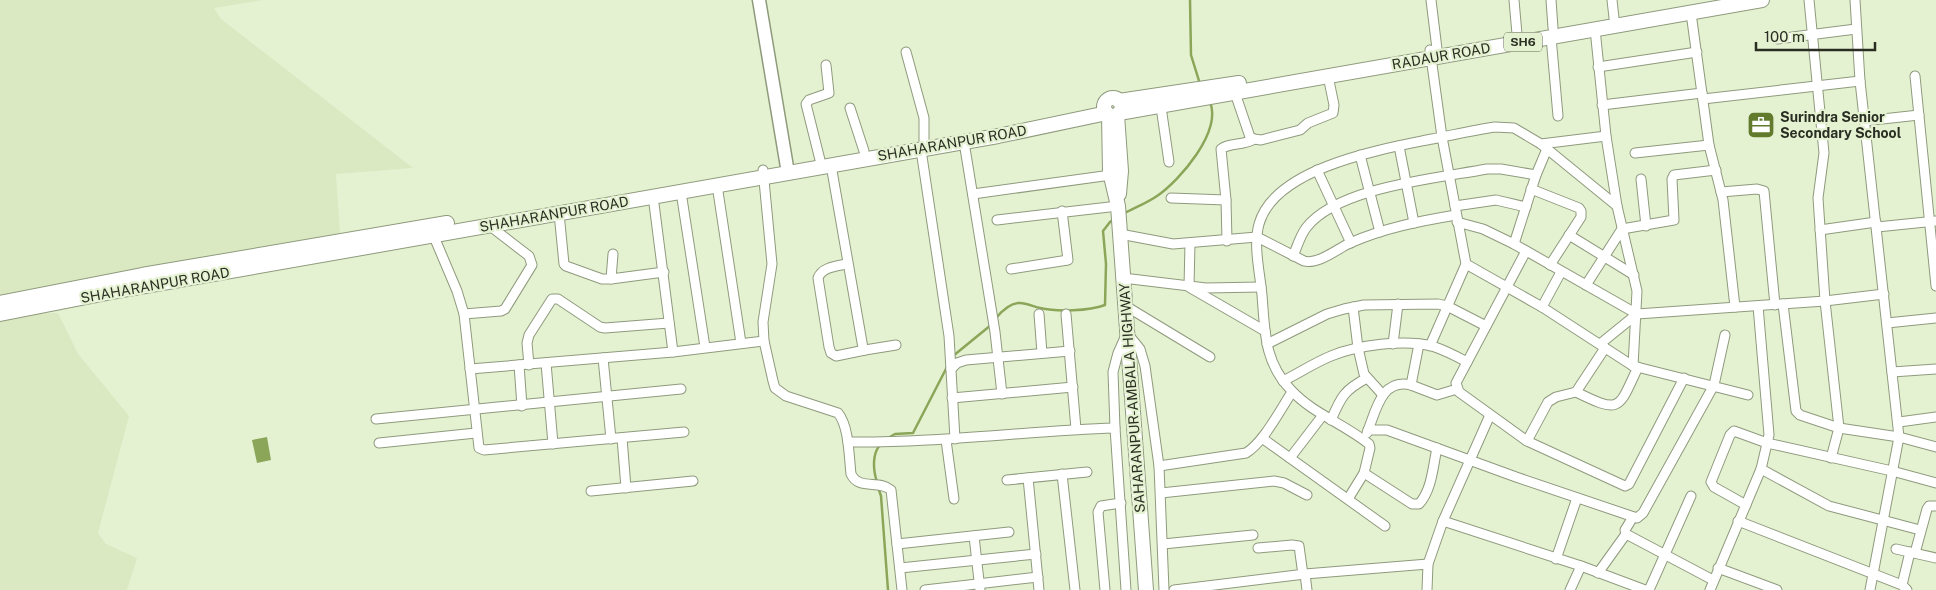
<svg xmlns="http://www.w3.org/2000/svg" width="1936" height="590" viewBox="0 0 1936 590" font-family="'Public Sans',sans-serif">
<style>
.built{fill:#dae9c2}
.water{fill:#8ba658}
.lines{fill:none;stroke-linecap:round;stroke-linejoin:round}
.stream{stroke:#8ba658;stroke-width:2.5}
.street-casing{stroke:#8f9a7d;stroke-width:11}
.secondary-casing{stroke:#8f9a7d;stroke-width:15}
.primary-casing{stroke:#8f9a7d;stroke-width:16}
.street{stroke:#fff;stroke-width:9}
.secondary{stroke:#fff;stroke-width:12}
.primary{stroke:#fff;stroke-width:14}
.labels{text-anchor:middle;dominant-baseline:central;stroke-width:4.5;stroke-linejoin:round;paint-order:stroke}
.shield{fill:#e5f2d2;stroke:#626957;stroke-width:1}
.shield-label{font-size:12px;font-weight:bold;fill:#2a2e22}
.street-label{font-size:14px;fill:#2a2e22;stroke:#e5f2d2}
.poi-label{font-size:14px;font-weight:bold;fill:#2a2e22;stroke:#e5f2d2;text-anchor:start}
</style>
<rect width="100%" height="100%" fill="#e5f2d2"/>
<g class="built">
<polygon points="0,0 263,0 214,8 221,19 413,168 336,174 340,233 0,296"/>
<polygon points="58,313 78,354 129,416 98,533 106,544 137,558 127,590 0,590 0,318 21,314"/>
</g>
<polygon class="water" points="267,437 271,460 257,463 252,440"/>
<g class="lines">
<g class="stream">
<polyline points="1190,0 1191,55 1200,84"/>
<path d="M1123,214C1134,208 1147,203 1157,196C1180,180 1222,132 1210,102"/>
<path d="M996,318C1001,312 1009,304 1018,303C1026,302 1033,307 1040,308C1057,312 1089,311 1105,305L1106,264L1103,231L1110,222L1114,219"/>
<polyline points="953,356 991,325"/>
<polyline points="888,438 895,434 913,433 948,365"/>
<path d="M877,482C873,470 872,454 880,445"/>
<polyline points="878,487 881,496 888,590"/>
</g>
<defs>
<g id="street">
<polyline points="1431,0 1437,49"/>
<polyline points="1514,0 1517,34"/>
<polyline points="1551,0 1553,28"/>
<polyline points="1612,0 1614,18"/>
<polyline points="1809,0 1824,153 1818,198 1825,301 1839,428 1831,458"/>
<polyline points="1855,0 1860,81 1899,437 1870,590"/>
<polyline points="1691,13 1709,145 1723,200 1735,307"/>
<polyline points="1595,29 1606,136 1617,206"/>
<polyline points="1551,37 1558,116"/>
<polyline points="1777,39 1856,29"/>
<polyline points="1430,50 1442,137 1466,264 1430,346"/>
<polyline points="906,52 924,118 924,141"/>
<polyline points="1598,67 1697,52"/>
<polyline points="1915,76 1936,286"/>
<polyline points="1235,93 1250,137 1254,139 1261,140 1300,130 1308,123 1333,113 1334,105 1328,76"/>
<polyline points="1703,99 1860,81"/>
<polyline points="1602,105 1702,93"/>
<polyline points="1161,107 1169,162"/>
<polyline points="850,108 864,151"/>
<polyline points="1864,121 1919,115"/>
<polyline points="964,142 995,332 1002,394"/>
<polyline points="1541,144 1606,136"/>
<polyline points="1399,146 1414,223"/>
<polyline points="921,150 949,336 955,439"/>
<polyline points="1635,153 1709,145"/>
<polyline points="1360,155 1380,232"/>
<polyline points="820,160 806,104 809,100 829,93 826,65"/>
<polyline points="831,165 863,348 865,350 896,345"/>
<path d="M763,170L772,264L763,322L764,341L773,381L775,388L786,396L838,413C849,426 849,457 851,474C859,491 879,479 891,490L902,590"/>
<polyline points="1317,170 1351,243"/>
<polyline points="1641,179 1646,226"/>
<polyline points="717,185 741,343"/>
<polyline points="1531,189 1579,208 1581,211 1581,217 1550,265"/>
<polyline points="681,192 705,347"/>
<polyline points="1721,192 1757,189 1764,191 1775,305"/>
<polyline points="973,194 1111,175"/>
<polyline points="653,196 673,352"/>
<polyline points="1171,198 1226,200"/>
<polyline points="1455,206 1496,200 1526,207"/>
<polyline points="559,213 564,264 566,266 602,279 611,279 613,254"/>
<polyline points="997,220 1118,206"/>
<polyline points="1457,222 1483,229 1514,244 1637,314 1600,344"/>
<polyline points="1877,227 1936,221"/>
<polyline points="1820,230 1876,222"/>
<polyline points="432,232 457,291 464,314 479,448 484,450 684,432"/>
<path d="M1120,234L1173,244L1257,237L1304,261C1318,265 1337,249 1350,243C1384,228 1420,221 1456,215"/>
<polyline points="1569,235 1634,275"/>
<path d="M1227,241L1226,200L1221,149C1230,142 1244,146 1254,139"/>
<polyline points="1190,243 1189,287 1265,331"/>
<polyline points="1514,244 1536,175 1547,149"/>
<polyline points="1526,251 1456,383 1459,392 1527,441 1625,486 1629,484 1684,378"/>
<path d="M1293,256C1297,247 1300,236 1306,228C1337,187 1439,178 1487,169H1501L1536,175"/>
<path d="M847,264C837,266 822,267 818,278L829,347L831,353L836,356L865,350"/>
<polyline points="1466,264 1542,307 1633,366 1748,395"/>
<polyline points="1011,269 1068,260 1062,211"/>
<polyline points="1123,278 1206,288 1261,287"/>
<polyline points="611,279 664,272"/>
<polyline points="1586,285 1622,229 1674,220 1672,179 1674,175 1716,170"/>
<polyline points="1783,304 1796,411 1800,415 1839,428 1899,437 1936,447"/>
<polyline points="1124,305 1210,357"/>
<polyline points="1353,307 1358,348 1364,374 1383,395"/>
<polyline points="1542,307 1561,272"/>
<polyline points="464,314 501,311 505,309 532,265 529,256 490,226"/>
<polyline points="1039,314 1042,353"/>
<polyline points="1066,314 1076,429"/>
<polyline points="1637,314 1825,301 1884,294"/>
<polyline points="1887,323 1936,318"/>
<polyline points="1267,344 1327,314 1344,309 1364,305 1438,304 1447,306 1486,326"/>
<polyline points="1393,344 1398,304"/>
<polyline points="603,358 611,439"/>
<polyline points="546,363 553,444"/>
<polyline points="519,365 522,406"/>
<polyline points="529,365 527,343 529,335 552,299 558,299 600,327 605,328 669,323"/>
<polyline points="470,369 673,352 764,341"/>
<polyline points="951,369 957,363 966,360 1070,351"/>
<polyline points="1892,372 1936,369"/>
<path d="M1283,381C1299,373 1314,363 1331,356C1357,345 1404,339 1432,346C1444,350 1456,356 1467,362"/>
<polyline points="1411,385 1437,395 1457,389"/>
<path d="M1576,392C1621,414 1618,410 1638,367"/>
<polyline points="952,398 1073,387"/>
<polyline points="376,419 681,389"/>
<path d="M1331,420C1341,397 1344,390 1367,378"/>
<polyline points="1899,422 1936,417"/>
<polyline points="1368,430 1387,430 1516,477 1637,518 1643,513 1714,385 1725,335"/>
<path d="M1367,433C1376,411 1381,378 1411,385L1419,344"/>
<polyline points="622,438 626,488"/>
<polyline points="1262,438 1385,526"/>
<polyline points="946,440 954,499"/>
<polyline points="1527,441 1548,402 1556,397 1576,392 1605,348"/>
<path d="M848,442C937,443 1026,431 1115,428"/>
<polyline points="379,443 476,433"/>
<polyline points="1290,458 1323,415"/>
<path d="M1159,466L1246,453C1264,442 1280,410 1292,392"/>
<polyline points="1761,469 1829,506 1920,530"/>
<path d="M1364,473L1412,504H1419C1432,490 1433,466 1437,448"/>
<polyline points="1062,474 1075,590"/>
<polyline points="1028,478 1039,590"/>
<polyline points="1007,480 1087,472"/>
<polyline points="591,491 693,481"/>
<polyline points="1161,493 1274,481 1284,483 1307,495"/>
<path d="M1348,499L1364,473L1370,448L1369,444C1344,424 1312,413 1291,390C1264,362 1265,332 1262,295C1260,273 1253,246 1259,224C1275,167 1383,149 1432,139C1453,135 1474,130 1495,127L1514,128L1541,144L1617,206L1637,291L1633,366"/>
<polyline points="1746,505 1714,487 1711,482 1730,435 1734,431 1767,443 1892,471 1936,483"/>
<polyline points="1633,517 1625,530 1626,534 1713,580"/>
<polyline points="1443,521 1581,566 1645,590"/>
<polyline points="1738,521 1902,585 1907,590"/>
<polyline points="974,536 980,590"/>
<polyline points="897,544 1009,532"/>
<polyline points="1163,544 1253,535"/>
<polyline points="1258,548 1292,545 1299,546 1303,575"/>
<polyline points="1896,549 1936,558"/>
<polyline points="1915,553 1927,509 1929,506 1936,506"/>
<polyline points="1556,559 1577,498"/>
<polyline points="900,568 1036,554"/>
<polyline points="1718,568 1777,590"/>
<polyline points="1598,573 1626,534"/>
<polyline points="1305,574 1307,590"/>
<polyline points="1902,585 1910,552"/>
<polyline points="925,590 1038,577"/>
<polyline points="1105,590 1098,512 1101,506 1121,503"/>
<polyline points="1126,590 1115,428 1113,372 1118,353 1127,333 1140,349 1145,366 1159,466 1164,590"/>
<polyline points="1174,590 1305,574 1428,564"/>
<polyline points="1427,590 1428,564 1443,521 1490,415"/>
<polyline points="1570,590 1581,566"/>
<polyline points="1649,590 1691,496"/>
<polyline points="1710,590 1761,469 1769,435 1758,306"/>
</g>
<polyline id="secondary" points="759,0 788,173"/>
<g id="primary">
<circle cx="1113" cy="107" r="9"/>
<polyline points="1119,101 1239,83"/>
<polyline points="1119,113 1762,0"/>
<polyline points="1109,115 1110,172 1118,206 1146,590"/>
<polyline points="1117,115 1121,171 1119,194"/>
<polyline points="0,303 142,275 447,223"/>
<polyline points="0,314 112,292 998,136 1107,113"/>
</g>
</defs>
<use href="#street" class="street-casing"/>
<use href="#secondary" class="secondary-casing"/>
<use href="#primary" class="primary-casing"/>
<use href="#street" class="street"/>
<use href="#secondary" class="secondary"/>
<use href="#primary" class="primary"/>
</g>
<defs>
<symbol id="office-square" viewBox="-11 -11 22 22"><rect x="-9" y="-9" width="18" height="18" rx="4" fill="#617a2c" stroke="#e5f2d2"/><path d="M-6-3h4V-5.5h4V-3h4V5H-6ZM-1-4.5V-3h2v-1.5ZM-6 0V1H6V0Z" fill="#fff"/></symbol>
</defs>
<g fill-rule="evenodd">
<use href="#office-square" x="1745" y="109" width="32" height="32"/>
</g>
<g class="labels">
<rect class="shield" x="1504" y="32.5" width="38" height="19" rx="4"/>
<g class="shield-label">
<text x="1523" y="42">SH6</text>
</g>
<g class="street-label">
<text transform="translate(1441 56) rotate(-10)">RADAUR ROAD</text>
<text transform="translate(952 143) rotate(-10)">SHAHARANPUR ROAD</text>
<text transform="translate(554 214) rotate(-10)">SHAHARANPUR ROAD</text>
<text transform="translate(155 285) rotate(-10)">SHAHARANPUR ROAD</text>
<text transform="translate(1132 398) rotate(-94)">SAHARANPUR-AMBALA HIGHWAY</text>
</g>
<g class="poi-label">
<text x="1780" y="117">Surindra Senior<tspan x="1780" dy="16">Secondary School</tspan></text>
</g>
</g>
<path d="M1756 42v8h119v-8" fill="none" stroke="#2a2e22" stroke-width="2.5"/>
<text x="1764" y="42" font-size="15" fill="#2a2e22" stroke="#e5f2d2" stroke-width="4" paint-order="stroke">100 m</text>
</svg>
